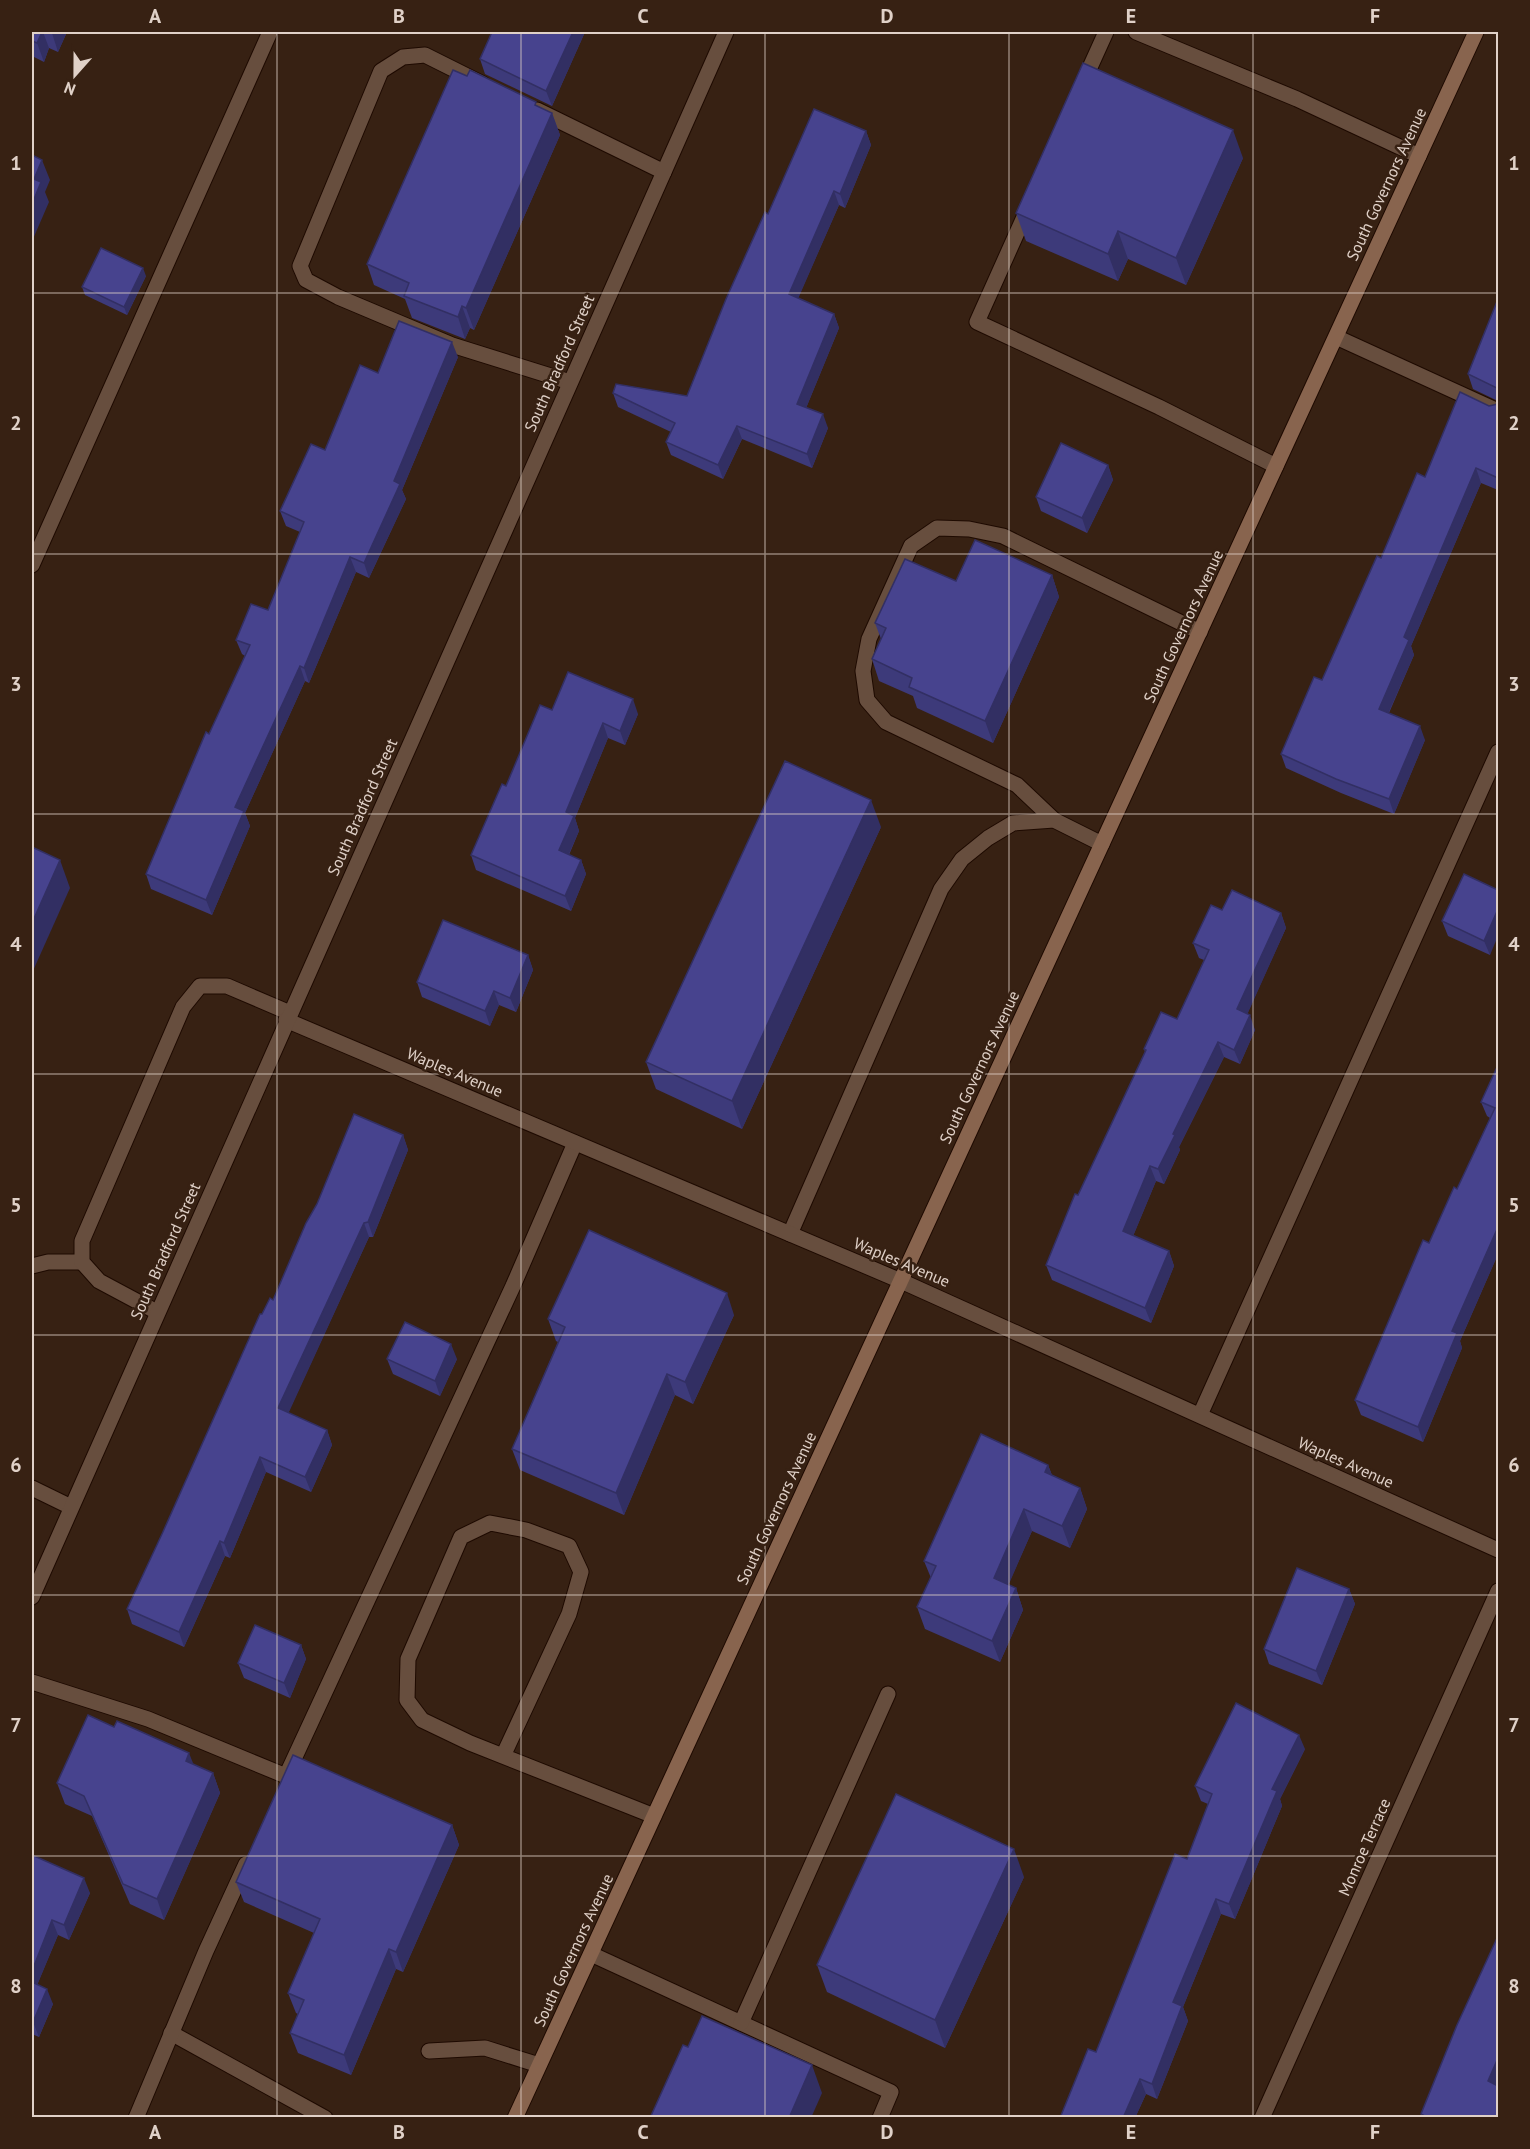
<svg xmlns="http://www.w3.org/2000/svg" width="1530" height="2149" viewBox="0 0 1530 2149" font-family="'PT Sans',sans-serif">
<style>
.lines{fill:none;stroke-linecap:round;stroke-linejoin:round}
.service-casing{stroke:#1e0a00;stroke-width:17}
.minor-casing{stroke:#1e0a00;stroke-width:17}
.secondary-casing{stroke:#1e0a00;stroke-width:17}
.service{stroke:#674e3e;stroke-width:15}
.minor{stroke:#674e3e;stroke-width:15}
.secondary{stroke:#88644e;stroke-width:15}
.wall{fill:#3d3a7a}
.shaded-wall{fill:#322f63}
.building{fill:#47438e;stroke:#322f63;stroke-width:1.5}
.grid{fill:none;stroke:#e0d1c8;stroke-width:1.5;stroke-opacity:0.55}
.labels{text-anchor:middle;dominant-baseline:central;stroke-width:5;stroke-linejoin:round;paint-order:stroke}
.street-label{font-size:16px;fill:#e0d1c8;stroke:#372113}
.neatline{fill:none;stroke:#e0d1c8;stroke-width:2}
.grid-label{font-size:20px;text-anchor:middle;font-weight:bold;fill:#e0d1c8}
</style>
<rect width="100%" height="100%" fill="#372113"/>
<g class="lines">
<defs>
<g id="service">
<polyline points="1136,32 1297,99 1419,156"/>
<polyline points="483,84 425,55 403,57 381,71 300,266 306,280 338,297 452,345 570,382"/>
<polyline points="1082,85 1106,32"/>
<polyline points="537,110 664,172"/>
<polyline points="1029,206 977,322 1159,407 1276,466"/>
<polyline points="1336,337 1498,411"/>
<polyline points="32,565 270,32"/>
<polyline points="1054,820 1017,785 886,722 867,700 863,671 869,639 911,546 937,528 969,529 1003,536 1200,632"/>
<polyline points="790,1234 941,889 962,859 988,838 1013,823 1054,820 1102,844"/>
<polyline points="32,1266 48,1262 82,1262"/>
<polyline points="157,1312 99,1281 82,1262 82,1241 183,1007 200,986 227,986 290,1013"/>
<polyline points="1200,1415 1498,752"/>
<polyline points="32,1488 71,1507"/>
<polyline points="32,1682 148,1719 286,1776"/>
<polyline points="503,1756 569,1614 581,1572 569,1546 526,1530 490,1523 461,1537 408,1659 407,1700 422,1720 470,1743 654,1816"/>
<polyline points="287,1774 513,1286 575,1143"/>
<polyline points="591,1954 891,2092 880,2118"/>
<polyline points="741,2023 888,1694"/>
<polyline points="171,2033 325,2118"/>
<polyline points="429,2051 485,2048 539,2065"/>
<polyline points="136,2118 206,1951 246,1864"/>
</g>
<g id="minor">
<polyline points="286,1020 901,1281 1498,1550"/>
<polyline points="32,1597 726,32"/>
<polyline points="1262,2118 1498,1591"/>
</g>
<polyline id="secondary" points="515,2118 1476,32"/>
</defs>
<use href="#service" class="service-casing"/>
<use href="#minor" class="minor-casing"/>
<use href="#secondary" class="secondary-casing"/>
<use href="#service" class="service"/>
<use href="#minor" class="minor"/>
<use href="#secondary" class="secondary"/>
</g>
<g class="wall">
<polygon points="32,32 67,32 58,52 49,48 44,62 32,56"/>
<polygon points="585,32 552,106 485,74 480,59"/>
<polygon points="537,107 552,113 560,135 474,330 470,328 465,339 412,318 405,299 374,285 367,264"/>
<polygon points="866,131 871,145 845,208 839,205 798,298 834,314 839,328 806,408 828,428 812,468 742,439 723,479 671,455 666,442 671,432 618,407 613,393 687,396 768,214"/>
<polygon points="1243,158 1186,285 1128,259 1118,281 1026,241 1016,213"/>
<polygon points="146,276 127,315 85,295 82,287"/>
<polygon points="1498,299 1498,401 1473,389 1468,374"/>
<polygon points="458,357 402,490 406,499 369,578 356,572 309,683 305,681 245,813 250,826 212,915 151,889 146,874 245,656 242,654 236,640 268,610 300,532 286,526 280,511 325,450 378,373"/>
<polygon points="1498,404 1498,490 1481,483 1411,646 1414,655 1389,713 1425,740 1394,814 1341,793 1286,768 1281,754 1322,680 1381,558 1425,477 1489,406"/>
<polygon points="1108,465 1113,480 1087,533 1041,511 1036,497"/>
<polygon points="1052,575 1059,597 993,743 917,708 913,696 879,681 872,659 881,639 875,623 956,581"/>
<polygon points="552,710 638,714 625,745 608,738 575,818 579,831 569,855 581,860 586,874 571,911 476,870 471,855 506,786"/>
<polygon points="881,827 742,1129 656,1089 646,1062"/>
<polygon points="1498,890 1490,955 1448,936 1442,921"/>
<polygon points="1222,910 1281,913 1286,928 1247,1014 1255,1030 1240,1064 1224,1057 1179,1147 1180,1150 1164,1184 1156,1181 1133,1236 1169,1251 1174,1266 1151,1323 1052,1280 1046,1265 1145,1052 1144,1049 1177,1019 1204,960 1199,958 1193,943"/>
<polygon points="528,955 533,970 516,1012 499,1005 490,1026 422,997 417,982"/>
<polygon points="1498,1065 1498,1254 1460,1341 1462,1348 1423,1442 1361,1415 1355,1400 1429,1243 1457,1189 1490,1118 1487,1116 1481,1102"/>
<polygon points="403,1135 408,1150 373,1237 369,1237 288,1413 327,1430 332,1445 311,1492 266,1472 230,1558 225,1556 184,1647 132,1624 127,1609 162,1534 262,1314"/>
<polygon points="734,1315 693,1404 675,1395 624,1515 520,1470 512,1449 558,1342 556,1341 548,1319"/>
<polygon points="387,1359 457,1359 440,1396 393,1374"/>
<polygon points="1048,1465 1052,1475 1080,1488 1087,1509 1070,1548 1032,1531 1008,1585 1016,1588 1023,1610 1000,1662 925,1629 917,1607 931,1578 924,1561"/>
<polygon points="1349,1589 1355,1604 1322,1685 1269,1664 1264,1649"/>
<polygon points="301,1645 306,1659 290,1698 244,1678 238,1663"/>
<polygon points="1305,1749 1280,1799 1282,1806 1235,1919 1221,1914 1183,2007 1188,2021 1157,2099 1146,2094 1135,2118 1060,2118 1096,2052 1187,1859 1208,1804 1201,1801 1195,1786"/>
<polygon points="193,1764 213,1773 220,1793 164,1920 130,1904 92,1816 65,1804 57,1783"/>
<polygon points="452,1825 459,1845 403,1972 396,1969 351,2075 298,2053 290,2033 298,2014 296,2013 288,1993 314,1933 244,1902 236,1882"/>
<polygon points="32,1855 90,1893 69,1940 58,1935 37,1985 53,2004 39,2037 32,2034"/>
<polygon points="1024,1877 945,2048 827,1992 817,1965"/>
</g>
<g class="shaded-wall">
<polygon points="42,32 43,32 49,48 44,62 37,43"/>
<polygon points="52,32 67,32 58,52 52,33"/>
<polygon points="573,32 585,32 552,106 546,91"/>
<polygon points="552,113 560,135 474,330 466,308"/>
<polygon points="1233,130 1243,158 1186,285 1176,258"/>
<polygon points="866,131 871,145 845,208 840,194"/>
<polygon points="42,160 50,180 45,192 49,202 33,239 32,236 32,204 34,179"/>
<polygon points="834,191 839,205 794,308 789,294"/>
<polygon points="1118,231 1128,259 1118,281 1108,254"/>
<polygon points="143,268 146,276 127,315 124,307"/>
<polygon points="462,306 470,328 465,339 458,317"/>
<polygon points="834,314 839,328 802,418 797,404"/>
<polygon points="452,342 458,357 402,490 406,499 369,578 364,563 394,481"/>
<polygon points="823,414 828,428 812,468 807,454"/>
<polygon points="737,426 742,439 723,479 718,465"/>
<polygon points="1108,465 1113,480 1087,533 1082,518"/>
<polygon points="1476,468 1481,483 1411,646 1414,655 1384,723 1379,709 1404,637"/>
<polygon points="350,557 356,572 309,683 304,668"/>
<polygon points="1052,575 1059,597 993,743 985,721"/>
<polygon points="300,666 305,681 245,813 250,826 212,915 206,900 235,807"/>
<polygon points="633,699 638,714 625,745 620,731"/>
<polygon points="603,723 608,738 575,818 579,831 564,865 559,850 566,812"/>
<polygon points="1420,726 1425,740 1394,814 1389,799"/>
<polygon points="871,800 881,827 742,1129 732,1101"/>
<polygon points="60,860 70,888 32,973 32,923"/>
<polygon points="581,860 586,874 571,911 565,896"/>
<polygon points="1498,909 1498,936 1490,955 1484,941"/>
<polygon points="1281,913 1286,928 1243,1024 1237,1009"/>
<polygon points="528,955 533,970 516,1012 510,998"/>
<polygon points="494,991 499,1005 490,1026 485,1011"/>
<polygon points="1250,1015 1255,1030 1240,1064 1234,1050"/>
<polygon points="1218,1042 1224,1057 1179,1147 1180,1150 1164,1184 1158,1169 1173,1134"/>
<polygon points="403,1135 408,1150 373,1237 368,1222"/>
<polygon points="1150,1166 1156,1181 1129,1246 1123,1231"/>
<polygon points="364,1223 369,1237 284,1423 278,1408"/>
<polygon points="1498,1227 1498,1254 1460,1341 1462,1348 1423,1442 1418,1427 1452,1331"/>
<polygon points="1169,1251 1174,1266 1151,1323 1145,1308"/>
<polygon points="727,1293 734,1315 693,1404 685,1382"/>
<polygon points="451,1344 457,1359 440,1396 435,1381"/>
<polygon points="667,1374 675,1395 624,1515 616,1493"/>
<polygon points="327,1430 332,1445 311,1492 305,1477"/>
<polygon points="260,1457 266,1472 230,1558 224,1543"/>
<polygon points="1048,1465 1056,1486 1045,1472"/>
<polygon points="1080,1488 1087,1509 1070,1548 1062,1526"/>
<polygon points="1024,1509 1032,1531 1002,1600 994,1578"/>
<polygon points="220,1541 225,1556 184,1647 179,1632"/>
<polygon points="1016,1588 1023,1610 1000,1662 992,1641"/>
<polygon points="1349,1589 1355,1604 1322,1685 1316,1671"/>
<polygon points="301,1645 306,1659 290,1698 284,1683"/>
<polygon points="1299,1735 1305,1749 1280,1799 1282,1806 1235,1919 1229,1904 1272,1789"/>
<polygon points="189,1753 197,1773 186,1761"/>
<polygon points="213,1773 220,1793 164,1920 157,1899"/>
<polygon points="452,1825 459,1845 403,1972 396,1952"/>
<polygon points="1014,1849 1024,1877 945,2048 935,2020"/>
<polygon points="84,1878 90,1893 69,1940 64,1925"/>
<polygon points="1216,1899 1221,1914 1183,2007 1188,2021 1157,2099 1152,2084 1173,2002"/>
<polygon points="52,1920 58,1935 33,1995 32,1992 32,1971"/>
<polygon points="389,1949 396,1969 351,2075 344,2055"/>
<polygon points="47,1989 53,2004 39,2037 33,2022"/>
<polygon points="1498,2058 1498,2085 1493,2096 1488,2081"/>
<polygon points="812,2065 822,2093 811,2118 789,2118"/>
<polygon points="1140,2079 1146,2094 1135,2118 1123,2118"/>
</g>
<g class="building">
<polygon points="32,32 42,32 37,43 32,41"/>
<polygon points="492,32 573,32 546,91 480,59"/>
<polygon points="1083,63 1233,130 1176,258 1118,231 1108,254 1016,213"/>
<polygon points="453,70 467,76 470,70 536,102 535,105 552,113 466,308 462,306 458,317 404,296 409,283 367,264"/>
<polygon points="814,109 866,131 840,194 834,191 789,294 834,314 797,404 823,414 807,454 737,426 718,465 666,442 675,423 613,393 616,384 687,396 726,299 765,212 768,214"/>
<polygon points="32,155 42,160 34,179 41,182 32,204"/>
<polygon points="101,248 143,268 124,307 82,287"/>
<polygon points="1498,299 1498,390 1497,388 1468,374"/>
<polygon points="399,321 452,342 394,481 400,484 364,563 350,557 304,668 300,666 235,807 244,811 206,900 146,874 206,732 209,734 250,645 236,640 251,604 268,610 304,522 280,511 311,444 325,450 360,365 378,373"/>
<polygon points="1460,392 1489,406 1498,404 1498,478 1476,468 1404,637 1409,640 1379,709 1420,726 1389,799 1336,779 1281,754 1314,677 1322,680 1377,556 1381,558 1417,473 1425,477"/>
<polygon points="1061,443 1108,465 1082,518 1036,497"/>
<polygon points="975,540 1052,575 985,721 909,687 912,678 872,659 886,628 875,623 905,559 956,581"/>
<polygon points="568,672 633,699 620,731 603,723 566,812 574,816 559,850 581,860 565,896 471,855 502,784 506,786 540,705 552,710"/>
<polygon points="785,761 871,800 732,1101 646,1062"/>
<polygon points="32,847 60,860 32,923"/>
<polygon points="1464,874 1498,890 1498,909 1484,941 1442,921"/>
<polygon points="1232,890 1281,913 1237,1009 1250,1015 1234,1050 1218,1042 1173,1134 1175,1135 1158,1169 1150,1166 1123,1231 1169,1251 1145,1308 1046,1265 1075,1194 1078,1195 1146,1050 1144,1049 1161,1012 1177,1019 1209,950 1193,943 1211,905 1222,910"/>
<polygon points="443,920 528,955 510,998 494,991 485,1011 417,982"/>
<polygon points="1498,1065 1498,1227 1452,1331 1457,1333 1418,1427 1355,1400 1423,1240 1429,1243 1454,1187 1457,1189 1495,1108 1481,1102"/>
<polygon points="354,1114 403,1135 368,1222 364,1223 278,1408 327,1430 305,1477 260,1457 224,1543 220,1541 179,1632 127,1609 162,1534 260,1314 262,1314 270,1298 273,1300 306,1223 317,1204"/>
<polygon points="589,1230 727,1293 685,1382 667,1374 616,1493 512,1449 565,1327 548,1319"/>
<polygon points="405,1322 451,1344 435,1381 387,1359"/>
<polygon points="981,1434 1048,1465 1045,1472 1080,1488 1062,1526 1024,1509 994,1578 1016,1588 992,1641 917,1607 936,1566 924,1561"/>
<polygon points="1297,1568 1349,1589 1316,1671 1264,1649"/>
<polygon points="255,1625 301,1645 284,1683 238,1663"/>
<polygon points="1236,1703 1299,1735 1272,1789 1277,1791 1229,1904 1216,1899 1173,2002 1182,2006 1152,2084 1140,2079 1123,2118 1060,2118 1088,2049 1096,2052 1175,1854 1187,1859 1212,1794 1195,1786"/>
<polygon points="88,1715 114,1727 117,1721 189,1753 186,1761 213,1773 157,1899 123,1884 84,1796 57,1783"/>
<polygon points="293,1755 452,1825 396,1952 389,1949 344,2055 290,2033 304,2000 288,1993 320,1919 236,1882"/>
<polygon points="896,1794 1014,1849 935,2020 817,1965"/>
<polygon points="32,1855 84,1878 64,1925 52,1920 32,1971"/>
<polygon points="1498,1936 1498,2058 1488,2081 1498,2086 1498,2118 1428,2118 1421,2114 1457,2025"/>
<polygon points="32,1982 47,1989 33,2022 32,2022"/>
<polygon points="702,2016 812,2065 789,2118 650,2118 683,2045 688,2047"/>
</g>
<path class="grid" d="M277,32V2118M521,32V2118M765,32V2118M1009,32V2118M1253,32V2118M32,293H1498M32,554H1498M32,814H1498M32,1074H1498M32,1335H1498M32,1595H1498M32,1856H1498"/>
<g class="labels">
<g class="street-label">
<text transform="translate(1386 184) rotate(-65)">South Governors Avenue</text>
<text transform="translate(559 363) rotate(-66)">South Bradford Street</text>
<text transform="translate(1183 626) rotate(-65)">South Governors Avenue</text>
<text transform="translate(362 807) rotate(-66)">South Bradford Street</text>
<text transform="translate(979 1067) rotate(-65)">South Governors Avenue</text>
<text transform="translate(455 1072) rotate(23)">Waples Avenue</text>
<text transform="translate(165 1251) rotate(-66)">South Bradford Street</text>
<text transform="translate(902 1262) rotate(23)">Waples Avenue</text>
<text transform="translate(1346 1462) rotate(24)">Waples Avenue</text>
<text transform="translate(776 1508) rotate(-65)">South Governors Avenue</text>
<text transform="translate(1364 1847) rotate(-66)">Monroe Terrace</text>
<text transform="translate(573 1950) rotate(-65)">South Governors Avenue</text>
</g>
</g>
<rect width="1530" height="2149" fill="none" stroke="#372113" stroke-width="66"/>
<g transform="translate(75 75) rotate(201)" stroke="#372113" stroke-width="4.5" paint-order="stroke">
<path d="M0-4.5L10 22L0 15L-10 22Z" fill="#e0d1c8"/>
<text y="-9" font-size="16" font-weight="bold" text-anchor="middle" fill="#e0d1c8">N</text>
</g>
<rect x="33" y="33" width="1464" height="2083" class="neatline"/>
<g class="grid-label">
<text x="155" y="23">A</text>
<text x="399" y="23">B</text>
<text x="643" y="23">C</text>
<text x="887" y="23">D</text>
<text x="1131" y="23">E</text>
<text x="1375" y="23">F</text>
<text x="16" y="170">1</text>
<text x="1514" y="170">1</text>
<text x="16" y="430">2</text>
<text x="1514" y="430">2</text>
<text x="16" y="691">3</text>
<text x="1514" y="691">3</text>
<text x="16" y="951">4</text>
<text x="1514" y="951">4</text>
<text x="16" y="1212">5</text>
<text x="1514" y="1212">5</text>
<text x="16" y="1472">6</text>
<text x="1514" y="1472">6</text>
<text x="16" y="1732">7</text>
<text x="1514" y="1732">7</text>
<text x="16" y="1993">8</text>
<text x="1514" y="1993">8</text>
<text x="155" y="2139">A</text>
<text x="399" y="2139">B</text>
<text x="643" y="2139">C</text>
<text x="887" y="2139">D</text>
<text x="1131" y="2139">E</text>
<text x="1375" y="2139">F</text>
</g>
</svg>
